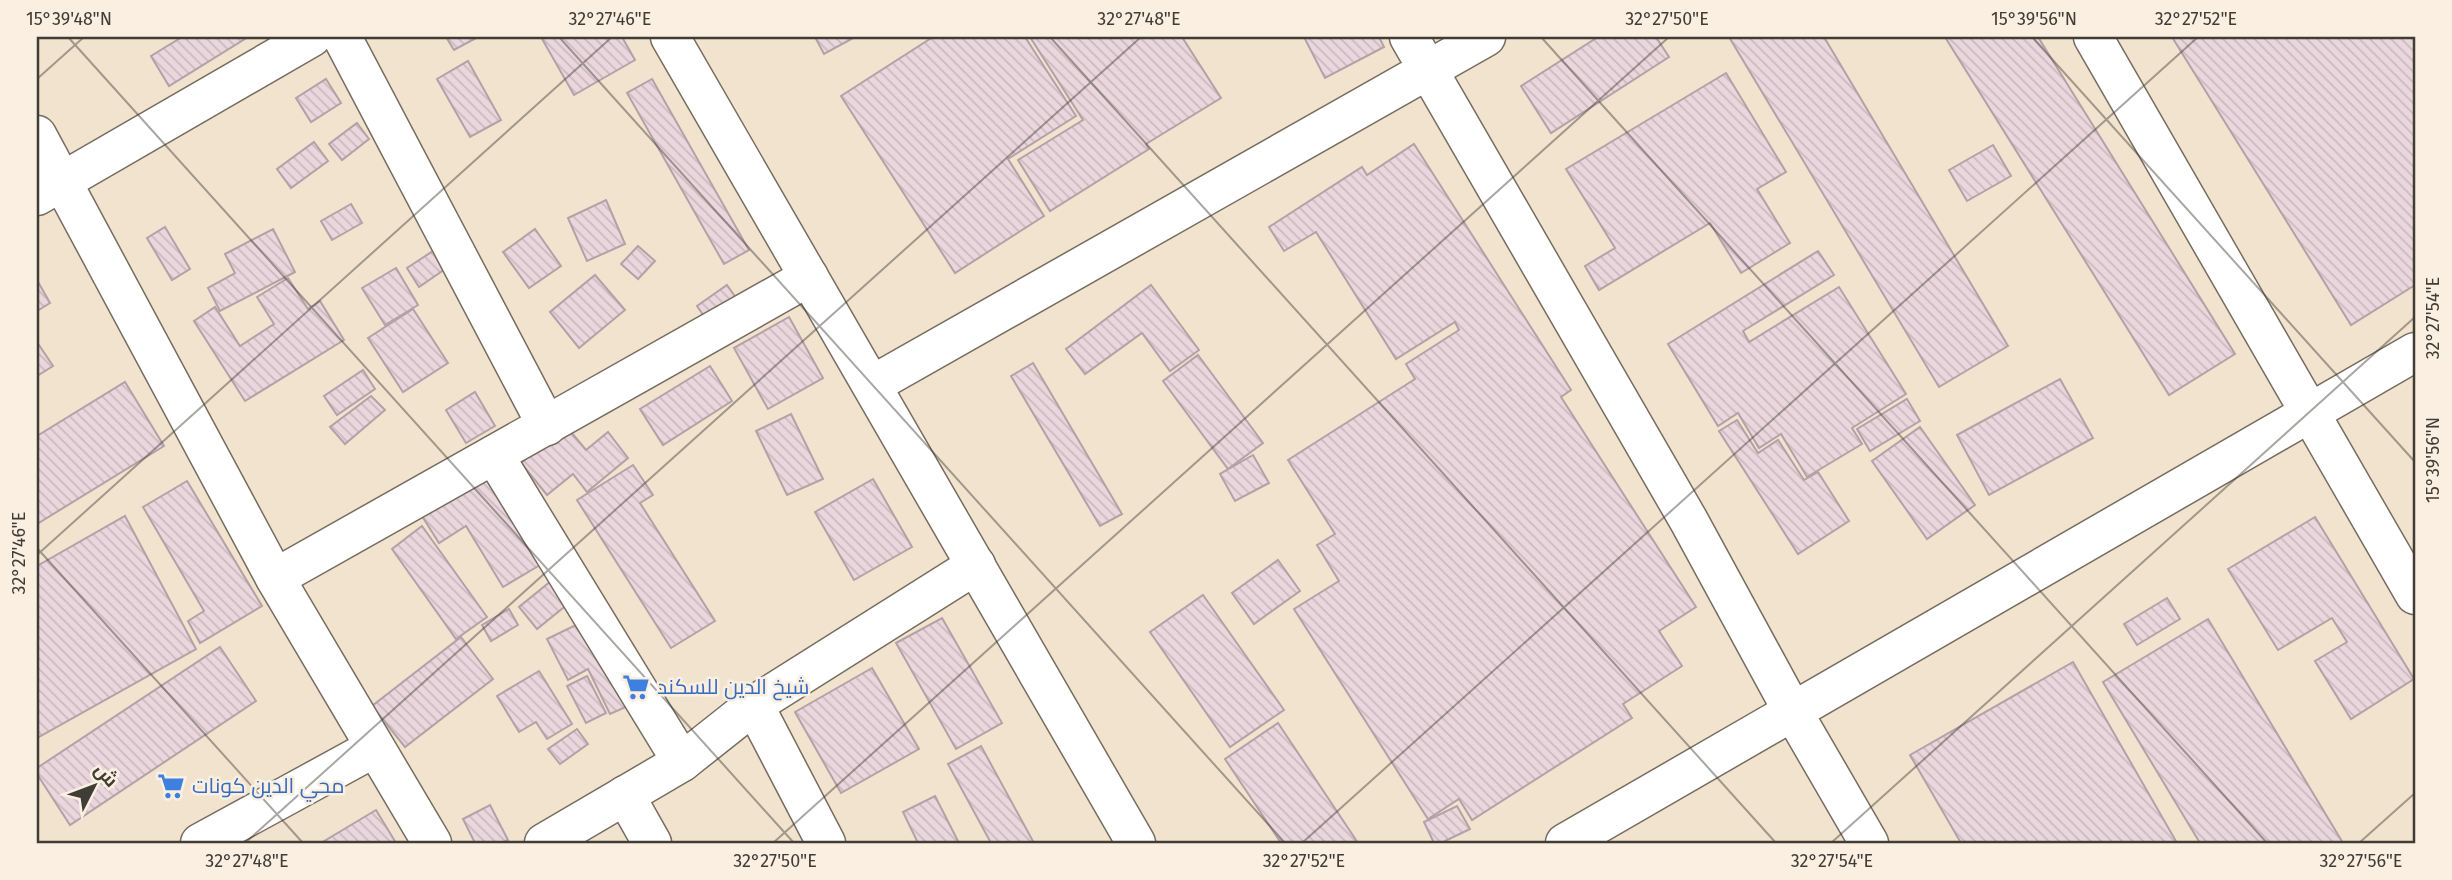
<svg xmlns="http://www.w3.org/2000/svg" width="2452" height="880" viewBox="0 0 2452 880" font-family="'Fira Sans',Cairo,sans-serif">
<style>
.built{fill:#f1e3ce}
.building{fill:url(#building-back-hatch);stroke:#b3a1a7;stroke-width:2}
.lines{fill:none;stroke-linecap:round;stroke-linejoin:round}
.minor-casing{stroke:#766d60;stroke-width:41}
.minor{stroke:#fff;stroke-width:38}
.ticks{fill:none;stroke:#403c36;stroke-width:2;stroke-opacity:0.45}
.labels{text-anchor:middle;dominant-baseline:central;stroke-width:5;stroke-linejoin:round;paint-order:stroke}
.shop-label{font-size:21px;fill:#366cbe;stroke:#faefe1;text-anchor:start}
.neatline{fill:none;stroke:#403c36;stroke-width:2.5}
.ticks-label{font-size:18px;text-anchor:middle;fill:#403c36}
</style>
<defs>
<pattern id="building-back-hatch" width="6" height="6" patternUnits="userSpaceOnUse" patternTransform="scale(1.75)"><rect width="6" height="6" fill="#ead7dd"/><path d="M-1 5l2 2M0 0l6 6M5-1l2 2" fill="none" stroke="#cab9be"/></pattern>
</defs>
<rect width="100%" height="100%" fill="#faefe1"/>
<rect class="built" x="37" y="37" width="2378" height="806"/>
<g class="building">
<polygon points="182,37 248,37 169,86 151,56"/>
<polygon points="446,37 478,37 454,50"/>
<polygon points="541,37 622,37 635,60 574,95"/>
<polygon points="815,37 855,37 824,54"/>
<polygon points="933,37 1025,37 1076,116 1008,159 1044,216 955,273 841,96"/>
<polygon points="1030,37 1182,37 1221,98 1146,144 1149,149 1050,211 1018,160 1083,120"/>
<polygon points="1304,37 1379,37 1384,47 1325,78"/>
<polygon points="1598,37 1656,37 1669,57 1551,133 1521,86"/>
<polygon points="1729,37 1824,37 2008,346 1939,387"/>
<polygon points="1945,37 2038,37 2235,354 2169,395"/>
<polygon points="2172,37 2415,37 2415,285 2351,325"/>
<polygon points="468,61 501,120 470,137 437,79"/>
<polygon points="1726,73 1786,172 1757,189 1790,243 1741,273 1710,223 1599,290 1585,266 1615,248 1566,169"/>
<polygon points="326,79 341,103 311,122 296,98"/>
<polygon points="652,79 749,250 724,264 627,93"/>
<polygon points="357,123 369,139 342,160 329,144"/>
<polygon points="314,142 328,161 291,188 277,169"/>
<polygon points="1414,144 1571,390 1561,397 1696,607 1659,631 1682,666 1623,704 1632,718 1472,820 1459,799 1428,819 1294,609 1339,581 1317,545 1335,534 1288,460 1415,379 1406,364 1459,330 1455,322 1396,359 1316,232 1284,251 1269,227 1362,167 1367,175"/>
<polygon points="1993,145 2011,176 1967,201 1949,170"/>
<polygon points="606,200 625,244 587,261 568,218"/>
<polygon points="351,204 362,223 332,240 321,221"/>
<polygon points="165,227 190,269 172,280 147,238"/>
<polygon points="273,229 295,272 220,311 208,288 235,273 225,254"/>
<polygon points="535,229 561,266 529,288 503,252"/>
<polygon points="638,246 655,261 638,279 621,264"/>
<polygon points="436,249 448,267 419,287 407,268"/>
<polygon points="1818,251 1834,275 1743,331 1749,342 1839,287 1906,394 1852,428 1862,444 1807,477 1781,434 1759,448 1738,413 1718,426 1668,344"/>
<polygon points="396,268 418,305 385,325 362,288"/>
<polygon points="595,275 625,310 579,348 550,312"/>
<polygon points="288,278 308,309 320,301 344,340 245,401 194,321 215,307 240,346 274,324 257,297"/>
<polygon points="37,280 50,303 37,311"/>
<polygon points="727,285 743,308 713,329 697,306"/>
<polygon points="1151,285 1199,350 1170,371 1142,333 1085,374 1066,349"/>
<polygon points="413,309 448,363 403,392 368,338"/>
<polygon points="789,317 823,378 768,409 734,348"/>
<polygon points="37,342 53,366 37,376"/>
<polygon points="1198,355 1263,443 1228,469 1163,381"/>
<polygon points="1033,363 1122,514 1100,526 1011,376"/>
<polygon points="710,366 732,401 663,445 640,409"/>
<polygon points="363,370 375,389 337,415 324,396"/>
<polygon points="2060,379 2093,438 1989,495 1957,435"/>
<polygon points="125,382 164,446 37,524 37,436"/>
<polygon points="475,392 495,426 466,443 446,410"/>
<polygon points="371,396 385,410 345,444 330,427"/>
<polygon points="1907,399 1920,421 1870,451 1857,429"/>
<polygon points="791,414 823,479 787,495 756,431"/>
<polygon points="1737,420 1758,453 1778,440 1804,480 1818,472 1849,521 1798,554 1719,431"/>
<polygon points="566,426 586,450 608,432 628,458 587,492 573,474 547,495 521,463"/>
<polygon points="1920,427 1975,505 1927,539 1872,461"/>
<polygon points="1253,455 1269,483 1235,501 1220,474"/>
<polygon points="633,465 653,495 640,503 715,621 671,648 577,500"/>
<polygon points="487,477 540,565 503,587 466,526 439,543 422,516"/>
<polygon points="873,479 912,547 854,580 815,512"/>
<polygon points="187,481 262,606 200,643 188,621 204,611 143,507"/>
<polygon points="125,516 196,649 37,738 37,566"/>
<polygon points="2315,517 2414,679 2351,719 2315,661 2347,642 2332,618 2278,650 2228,569"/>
<polygon points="422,526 487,617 456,639 392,549"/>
<polygon points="1278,560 1300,591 1254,624 1232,593"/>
<polygon points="556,577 574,599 537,629 519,607"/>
<polygon points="1203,595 1284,710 1230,747 1150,632"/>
<polygon points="2167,598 2180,619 2137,645 2124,624"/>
<polygon points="509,609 518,625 491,641 482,625"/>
<polygon points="942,618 1002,723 956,749 896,643"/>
<polygon points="2208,619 2343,843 2200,843 2103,682"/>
<polygon points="586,620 628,706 610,714 588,669 568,680 547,639"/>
<polygon points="461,637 493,679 405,747 372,706"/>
<polygon points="220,647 256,701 70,825 37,774 37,768"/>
<polygon points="2073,662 2177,843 1961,843 1910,755"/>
<polygon points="872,668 919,749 841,793 795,712"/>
<polygon points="539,671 572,724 547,739 536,722 519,732 497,696"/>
<polygon points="587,676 606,713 586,723 567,686"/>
<polygon points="1278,723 1358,843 1281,843 1225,759"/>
<polygon points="577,729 588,744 560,764 548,749"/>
<polygon points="981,746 1034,843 991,843 948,764"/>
<polygon points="935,796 959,843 918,843 903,812"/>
<polygon points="490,805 508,840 501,843 475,843 463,819"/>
<polygon points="1457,806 1470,829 1441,843 1434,843 1424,822"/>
<polygon points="376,810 396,843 321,843"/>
</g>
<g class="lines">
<defs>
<g id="minor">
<polyline points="342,37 547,426"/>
<polyline points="670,37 1136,843"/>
<polyline points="1409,37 1689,521 1793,712 1869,843"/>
<polyline points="2093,37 2415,595"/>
<polyline points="37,135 275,578 432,843"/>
<polyline points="37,196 312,37"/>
<polyline points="872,385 1486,37"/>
<polyline points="494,455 682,762"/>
<polyline points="275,578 809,277"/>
<polyline points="754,705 826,843"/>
<polyline points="625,795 652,843"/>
<polyline points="200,843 374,748"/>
<polyline points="544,843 682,762 754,705 976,565"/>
<polyline points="1565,843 2415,352"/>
</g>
</defs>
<use href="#minor" class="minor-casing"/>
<use href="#minor" class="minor"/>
</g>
<path class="ticks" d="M68,37L794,843M559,37L1285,843M1050,37L1776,843M1541,37L2267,843M2032,37L2415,462M37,79L84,37M37,548L303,843M37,555L612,37M245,843L1141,37M773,843L1669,37M1302,843L2198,37M1831,843L2415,317M2359,843L2415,793"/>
<defs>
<symbol id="supermarket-bare" viewBox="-9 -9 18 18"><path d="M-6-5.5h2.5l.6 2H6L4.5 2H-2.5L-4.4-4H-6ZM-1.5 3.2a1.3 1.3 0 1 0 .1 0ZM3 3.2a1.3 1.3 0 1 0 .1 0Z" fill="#3f7fe0" stroke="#faefe1" stroke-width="2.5" paint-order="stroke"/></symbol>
</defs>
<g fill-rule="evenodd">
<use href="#supermarket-bare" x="617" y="668" width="38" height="38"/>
<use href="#supermarket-bare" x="152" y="767" width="38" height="38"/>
</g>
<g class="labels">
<g class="shop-label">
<text x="657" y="687">شيخ الدين للسكند</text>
<text x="192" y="786">محي الدين كونات</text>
</g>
</g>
<rect width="2452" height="880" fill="none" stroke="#faefe1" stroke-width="77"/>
<g transform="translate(94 786) rotate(48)" stroke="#faefe1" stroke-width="5" paint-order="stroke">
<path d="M0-5L12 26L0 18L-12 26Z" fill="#403c36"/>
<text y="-10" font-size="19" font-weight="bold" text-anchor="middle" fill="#403c36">ش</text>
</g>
<rect x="38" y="38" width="2376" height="804" class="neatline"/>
<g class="ticks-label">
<text x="69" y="25">15°39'48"N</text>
<text x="610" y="25">32°27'46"E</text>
<text x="1139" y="25">32°27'48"E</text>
<text x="1667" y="25">32°27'50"E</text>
<text x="2034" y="25">15°39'56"N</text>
<text x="2196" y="25">32°27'52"E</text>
<text transform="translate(2433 318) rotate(-90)" y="6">32°27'54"E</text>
<text transform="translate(2433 460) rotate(-90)" y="6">15°39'56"N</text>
<text transform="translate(19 553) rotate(-90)" y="6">32°27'46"E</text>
<text x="247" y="867">32°27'48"E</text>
<text x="775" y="867">32°27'50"E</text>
<text x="1304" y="867">32°27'52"E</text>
<text x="1832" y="867">32°27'54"E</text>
<text x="2361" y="867">32°27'56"E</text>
</g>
</svg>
